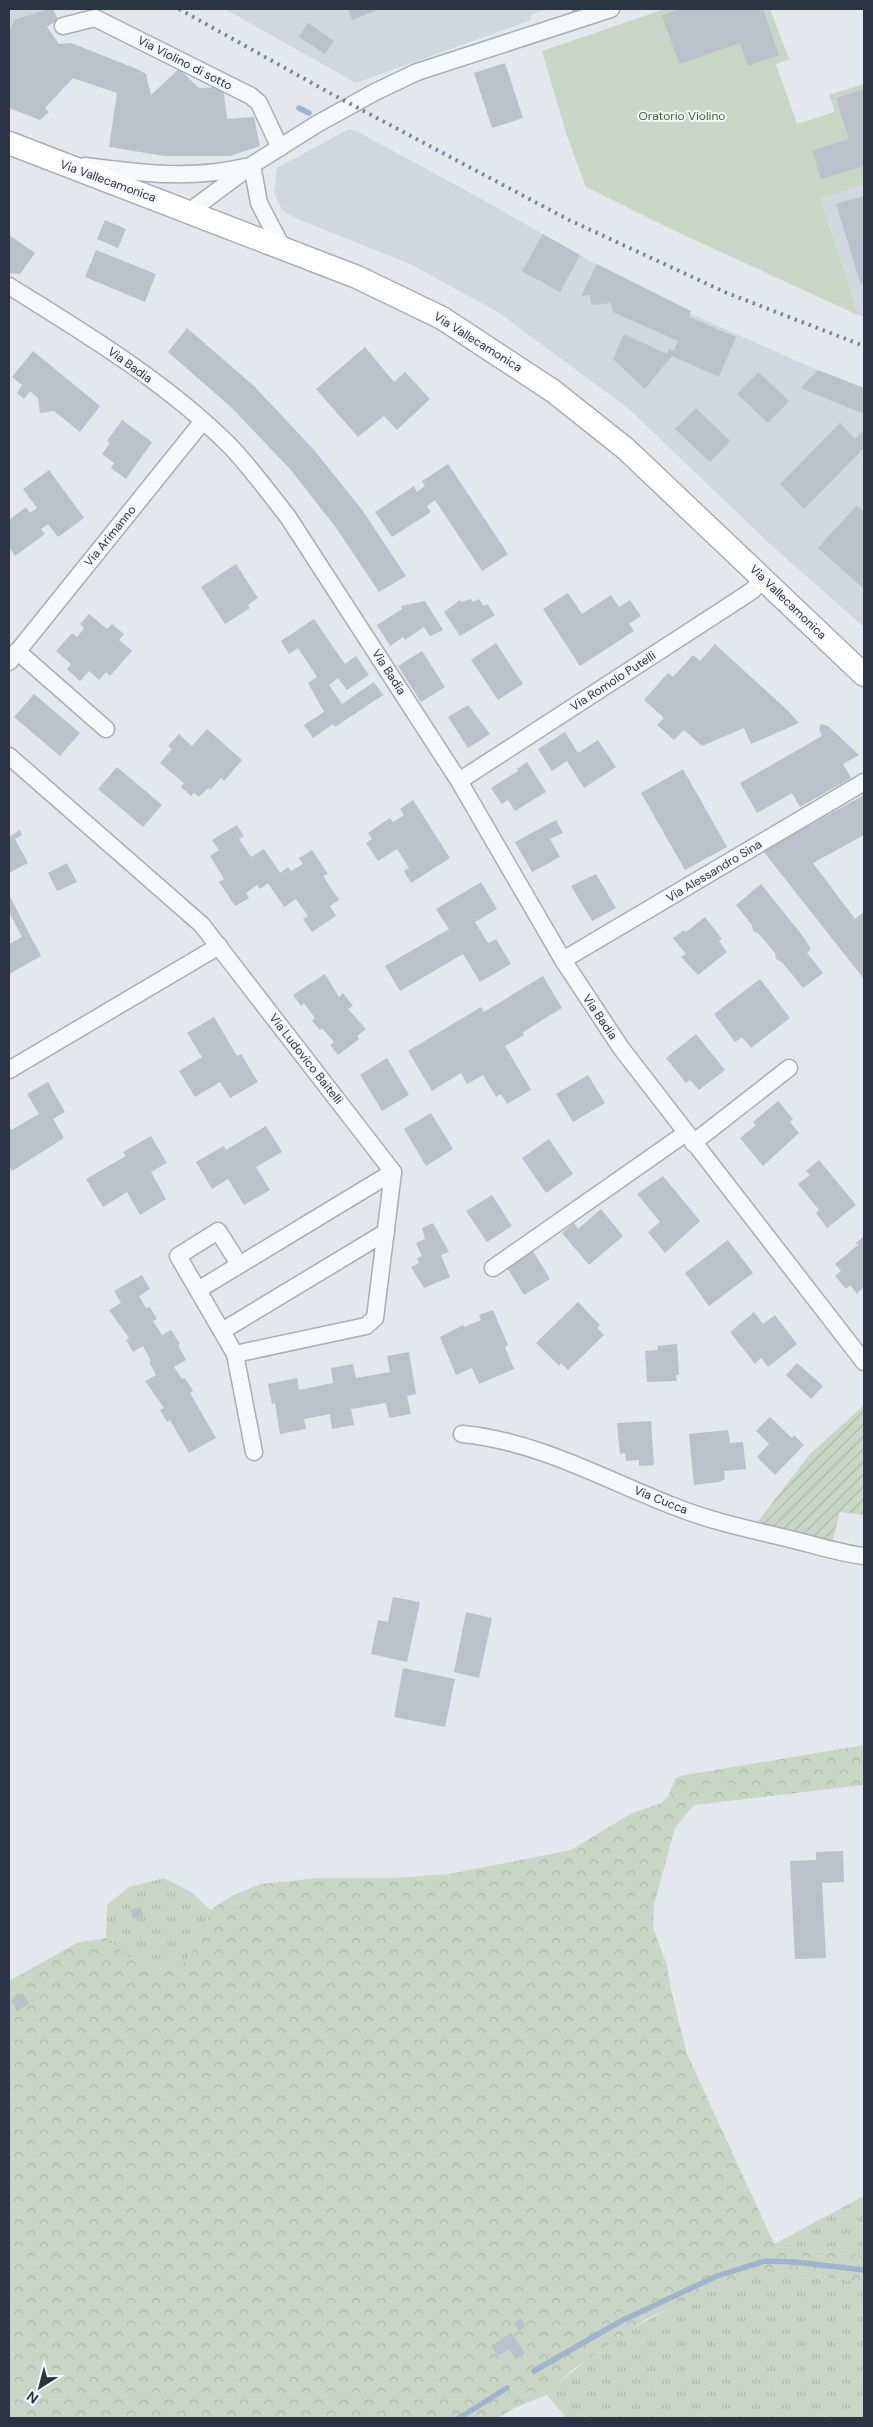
<svg xmlns="http://www.w3.org/2000/svg" width="873" height="2427" viewBox="0 0 873 2427" font-family="'DM Sans',sans-serif">
<style>
.built{fill:#d2d6de}
.grass{fill:url(#grass-tufts)}
.forest{fill:url(#forest-crowns)}
.park{fill:#c9d6c5}
.garden{fill:url(#garden-furrows)}
.lines{fill:none;stroke-linecap:round;stroke-linejoin:round}
.stream{stroke:#9fb4cc;stroke-width:5.5}
.building{fill:#bbc0ca}
.street-casing{stroke:#a9aeb7;stroke-width:19}
.secondary-casing{stroke:#a9aeb7;stroke-width:25}
.street{stroke:#f7f8fa;stroke-width:16}
.secondary{stroke:#fff;stroke-width:22}
.rail{stroke:#7d8696;stroke-width:4;stroke-dasharray:2.5 5;stroke-linecap:butt}
.labels{text-anchor:middle;dominant-baseline:central;stroke-width:4;stroke-linejoin:round;paint-order:stroke}
.street-label{font-size:12px;fill:#2b3445;stroke:#f4f6f9}
.park-label{font-size:12px;fill:#3f6138;stroke:#f4f6f9}
</style>
<defs>
<pattern id="grass-tufts" width="24" height="20" patternUnits="userSpaceOnUse" patternTransform="scale(1.25)"><rect width="24" height="20" fill="#c9d6c5"/><path d="M3 7l-1-3M5 7V3M7 7l1-3M15 17l-1-3M17 17v-4M19 17l1-3" fill="none" stroke="#adb8ab"/></pattern>
<pattern id="forest-crowns" width="20" height="18" patternUnits="userSpaceOnUse" patternTransform="scale(1.25)"><rect width="20" height="18" fill="#c9d6c5"/><path d="M2 6a3 3 0 1 1 6 0M12 15a3 3 0 1 1 6 0" fill="none" stroke="#adb8ab"/></pattern>
<pattern id="garden-furrows" width="10" height="10" patternUnits="userSpaceOnUse" patternTransform="scale(1.25)"><rect width="10" height="10" fill="#c9d6c5"/><path d="M-1 1l2-2M0 10L10 0M9 11l2-2" fill="none" stroke="#adb8ab"/></pattern>
</defs>
<rect width="100%" height="100%" fill="#e4e7ec"/>
<g class="built">
<polygon points="9,9 48,9 14,20 9,32"/>
<polygon points="225,9 549,9 530,15 531,20 356,83"/>
<polygon points="349,129 358,132 478,197 590,261 689,313 864,391 864,627 771,545 629,409 498,312 410,264 295,218 282,210 274,192 277,168"/>
<polygon points="864,184 864,317 858,315 821,197"/>
</g>
<g class="grass">
<polygon points="164,1878 191,1892 210,1910 205,1930 186,1961 155,1970 128,1957 106,1938 107,1905 129,1887"/>
<polygon points="864,2196 864,2255 803,2250 793,2247 776,2248 774,2244"/>
<path d="M768,2269L864,2283V2418H566L547,2395C610,2332 684,2297 768,2269Z"/>
</g>
<polygon class="forest" points="864,1745 864,1785 694,1805 675,1828 654,1905 653,1928 666,1962 672,1994 687,2054 776,2248 793,2247 803,2250 864,2255 864,2283 768,2269 725,2284 648,2318 572,2370 547,2395 516,2407 498,2418 9,2418 9,1981 77,1943 106,1938 128,1957 156,1970 186,1961 205,1930 210,1910 234,1895 261,1884 320,1878 395,1878 449,1874 571,1850 632,1813 662,1803 669,1795 675,1779 680,1776"/>
<polygon class="park" points="665,9 770,9 789,59 776,64 797,124 835,112 829,95 863,84 864,184 821,198 858,315 673,230 586,187 567,136 542,51"/>
<polygon class="garden" points="864,1405 864,1515 840,1512 832,1543 756,1524 810,1454"/>
<g class="lines">
<g class="stream">
<polyline points="575,10 575,9"/>
<polyline points="299,108 309,113"/>
<polyline points="534,2371 621,2321 717,2276 765,2261 795,2262 864,2270"/>
<polyline points="459,2418 507,2388"/>
</g>
</g>
<g class="building">
<polygon points="48,9 53,9 58,20 47,27 59,44 71,43 137,69 146,74 151,95 179,69 199,88 223,87 227,119 254,117 260,146 230,156 165,156 109,147 117,93 73,78 45,108 49,112 40,120 9,108 9,32 14,20"/>
<polygon points="348,9 381,9 352,20"/>
<polygon points="680,9 763,9 779,55 748,66 740,43 679,64 662,15"/>
<polygon points="308,23 334,41 325,54 299,37"/>
<polygon points="505,63 523,118 492,128 474,73"/>
<polygon points="864,89 864,166 821,179 812,151 849,139 836,98"/>
<polygon points="864,196 864,284 861,285 836,204"/>
<polygon points="105,220 126,229 118,248 97,239"/>
<polygon points="543,234 580,255 560,292 522,271"/>
<polygon points="9,235 35,253 20,274 9,273"/>
<polygon points="96,250 156,274 145,302 85,277"/>
<polygon points="597,264 691,311 689,317 736,337 719,377 672,356 645,389 613,359 624,334 667,354 669,348 674,351 678,341 613,312 611,303 591,305 590,295 581,296"/>
<polygon points="187,328 254,386 314,450 363,511 406,576 379,592 337,529 290,469 232,408 168,352"/>
<polygon points="365,347 394,382 405,372 430,399 397,430 384,416 358,437 316,389"/>
<polygon points="33,351 100,406 80,432 54,411 40,413 38,398 30,391 24,399 17,393 22,385 12,377"/>
<polygon points="818,370 864,388 864,414 801,388"/>
<polygon points="758,372 789,401 768,423 737,394"/>
<polygon points="696,408 730,441 710,462 675,429"/>
<polygon points="122,420 152,442 126,479 111,468 114,463 102,454 110,443 107,441"/>
<polygon points="840,423 855,439 864,430 864,448 804,509 780,484"/>
<polygon points="448,464 508,554 482,571 435,500 427,506 431,512 392,537 375,512 414,486 417,492 425,486 422,481"/>
<polygon points="49,470 84,518 58,537 48,524 41,529 45,534 15,556 9,547 9,520 26,507 30,513 37,508 23,489"/>
<polygon points="857,505 864,512 864,589 818,548"/>
<polygon points="236,564 258,598 248,605 250,608 225,624 201,587"/>
<polygon points="568,593 582,614 611,595 619,607 630,600 641,616 629,624 634,631 580,666 543,609"/>
<polygon points="471,599 473,602 479,599 484,606 487,604 495,615 460,636 444,612 460,600 461,602"/>
<polygon points="425,601 443,630 430,636 424,627 405,640 403,637 390,646 377,625 402,609 401,606"/>
<polygon points="89,614 107,629 112,624 124,634 119,640 132,651 110,676 106,672 99,680 89,671 80,681 67,669 71,664 56,651 72,633 77,637 84,628 80,624"/>
<polygon points="314,619 345,664 356,656 369,675 347,690 338,678 329,685 342,704 374,682 383,695 335,727 333,724 313,738 304,725 324,712 308,683 317,677 298,648 289,654 281,641"/>
<polygon points="496,643 523,684 498,700 471,660"/>
<polygon points="715,644 787,710 799,723 751,744 744,728 702,746 684,730 674,740 657,725 664,718 644,700 668,673 673,677 693,655 700,661"/>
<polygon points="422,651 445,687 421,702 398,666"/>
<polygon points="34,694 80,733 60,756 14,717"/>
<polygon points="468,705 490,734 468,748 448,717"/>
<polygon points="821,724 828,726 859,755 843,764 851,778 800,807 792,793 757,813 740,783 822,736 819,728"/>
<polygon points="207,729 242,760 224,781 221,778 210,790 208,788 199,797 194,793 191,796 181,787 184,783 160,763 172,749 168,746 179,734 192,746"/>
<polygon points="565,732 578,753 598,740 616,767 584,788 567,761 552,771 538,749"/>
<polygon points="527,762 546,792 515,811 508,800 502,804 491,788 518,771 517,769"/>
<polygon points="117,767 162,805 143,827 98,789"/>
<polygon points="683,769 727,847 685,870 641,793"/>
<polygon points="864,795 864,835 813,863 855,919 864,912 864,979 763,851"/>
<polygon points="413,800 450,858 411,883 404,871 409,868 397,849 378,861 366,843 372,839 368,833 390,818 393,822 404,815 400,809"/>
<polygon points="556,820 563,833 550,839 560,857 532,872 515,842"/>
<polygon points="237,825 244,836 239,839 251,857 264,849 280,873 288,867 291,871 303,864 299,858 312,850 328,874 323,876 339,900 330,906 336,916 312,932 303,919 308,916 296,899 284,907 268,883 260,889 257,885 246,893 249,898 235,906 219,882 224,879 210,856 219,850 212,840"/>
<polygon points="20,830 22,835 15,839 28,863 9,873 9,837"/>
<polygon points="67,863 77,882 57,891 48,873"/>
<polygon points="596,874 616,908 592,921 571,886"/>
<polygon points="481,882 497,909 475,922 488,943 496,939 511,964 480,982 463,954 400,991 385,966 449,929 436,909"/>
<polygon points="761,884 802,935 811,949 807,953 823,973 803,988 782,962 776,959 775,953 759,934 753,931 752,925 736,905"/>
<polygon points="9,895 41,956 9,974 9,944 22,937 9,912"/>
<polygon points="705,917 722,939 719,941 727,952 698,975 681,957 686,954 673,938 684,930 686,932"/>
<polygon points="325,974 339,997 343,993 353,1006 348,1009 366,1029 357,1036 359,1039 338,1055 330,1045 334,1042 322,1028 320,1030 312,1021 315,1018 304,1003 301,1006 293,995"/>
<polygon points="543,976 562,1008 523,1032 524,1035 505,1046 531,1090 507,1104 501,1094 496,1097 483,1075 467,1084 461,1073 432,1091 408,1051 481,1007 484,1012"/>
<polygon points="760,979 790,1018 751,1048 742,1037 735,1042 714,1014"/>
<polygon points="214,1017 237,1056 241,1054 258,1082 230,1098 220,1082 195,1097 179,1071 202,1057 187,1033"/>
<polygon points="696,1034 725,1070 699,1090 690,1080 686,1083 666,1058"/>
<polygon points="387,1058 409,1095 382,1111 360,1075"/>
<polygon points="588,1075 605,1103 573,1122 556,1094"/>
<polygon points="48,1082 65,1112 53,1119 64,1138 12,1171 9,1166 9,1126 11,1130 39,1114 27,1094"/>
<polygon points="778,1101 793,1119 790,1122 799,1133 763,1166 740,1138 756,1125 753,1122"/>
<polygon points="431,1113 453,1149 426,1166 404,1129"/>
<polygon points="266,1126 282,1152 256,1167 270,1190 244,1205 228,1179 212,1189 196,1162 224,1146 226,1150"/>
<polygon points="151,1136 167,1163 151,1172 166,1199 140,1215 127,1192 103,1207 86,1179 126,1156 123,1152"/>
<polygon points="549,1139 573,1174 546,1193 522,1158"/>
<polygon points="819,1160 856,1205 827,1228 816,1213 819,1210 798,1184 810,1175 806,1171"/>
<polygon points="663,1176 700,1221 665,1253 648,1232 660,1222 637,1194"/>
<polygon points="492,1195 512,1226 487,1242 466,1211"/>
<polygon points="601,1209 623,1236 589,1265 562,1233 574,1223 578,1229"/>
<polygon points="433,1223 449,1252 441,1255 450,1277 424,1288 411,1267 419,1263 417,1258 422,1256 416,1243 425,1239 422,1228"/>
<polygon points="864,1236 864,1287 857,1294 850,1285 846,1289 835,1276 841,1271 835,1264 858,1245 856,1243"/>
<polygon points="728,1240 753,1273 709,1306 685,1273"/>
<polygon points="533,1251 550,1279 524,1295 505,1264 518,1256 520,1259"/>
<polygon points="142,1275 150,1289 139,1296 146,1308 150,1307 157,1319 153,1321 162,1335 171,1330 180,1344 178,1345 186,1360 174,1367 182,1379 185,1378 193,1391 190,1393 216,1438 189,1453 170,1420 167,1422 160,1410 164,1408 145,1381 156,1375 149,1362 151,1361 143,1346 133,1352 126,1340 129,1338 109,1310 121,1303 114,1291"/>
<polygon points="578,1302 600,1325 597,1328 604,1335 568,1370 561,1363 559,1366 536,1343"/>
<polygon points="493,1310 508,1345 505,1347 514,1369 479,1384 472,1368 456,1375 440,1337 463,1325 464,1327 481,1320 479,1315"/>
<polygon points="754,1312 763,1324 775,1315 797,1344 768,1367 761,1358 755,1364 730,1332"/>
<polygon points="677,1344 679,1375 676,1375 677,1381 647,1382 645,1351 658,1350 657,1346"/>
<polygon points="409,1352 416,1394 407,1396 411,1414 389,1418 386,1403 351,1409 354,1425 332,1429 330,1414 304,1419 306,1429 280,1434 275,1403 272,1404 268,1384 297,1378 299,1390 333,1383 331,1368 353,1364 356,1378 390,1372 387,1356"/>
<polygon points="797,1363 823,1386 811,1399 786,1375"/>
<polygon points="770,1417 792,1438 794,1435 804,1445 775,1475 757,1457 769,1444 756,1431"/>
<polygon points="651,1421 654,1465 639,1466 639,1460 626,1461 625,1453 620,1454 617,1423"/>
<polygon points="728,1430 730,1443 743,1442 746,1469 724,1471 725,1479 719,1482 694,1485 689,1434"/>
<polygon points="393,1597 420,1602 407,1662 371,1654 378,1620 388,1622"/>
<polygon points="466,1612 492,1618 479,1678 454,1672"/>
<polygon points="403,1668 455,1679 445,1727 394,1717"/>
<polygon points="843,1851 844,1882 822,1883 826,1958 795,1959 790,1861 816,1860 816,1852"/>
<polygon points="141,1907 143,1916 133,1919 131,1909"/>
<polygon points="23,1993 29,2004 17,2011 11,2000"/>
<polygon points="521,2319 526,2326 519,2331 514,2323"/>
<polygon points="511,2333 525,2353 516,2359 509,2349 498,2356 491,2346"/>
</g>
<g class="lines">
<defs>
<g id="street">
<polyline points="63,26 95,18 251,96 259,103 280,148"/>
<polyline points="252,165 259,203 283,249"/>
<path d="M85,166C141,173 189,180 245,167"/>
<polyline points="190,211 252,165 317,124 375,92 417,72 611,9"/>
<path d="M9,286C86,334 166,382 230,446C251,468 269,493 288,517L459,781L563,960L621,1048L864,1362"/>
<polyline points="17,651 106,729"/>
<polyline points="9,662 203,421"/>
<polyline points="9,756 202,925 393,1172 375,1318 366,1326 235,1354 254,1452"/>
<polyline points="459,781 738,600 753,590 763,577"/>
<polyline points="563,960 864,782"/>
<polyline points="9,1070 219,946"/>
<polyline points="693,1143 789,1068"/>
<polyline points="493,1268 686,1133"/>
<polyline points="198,1290 393,1172"/>
<polyline points="222,1331 386,1232"/>
<polyline points="235,1354 178,1256 218,1231 239,1264"/>
<path d="M462,1434C537,1441 604,1479 673,1506C710,1521 748,1529 786,1538C812,1544 838,1553 864,1556"/>
</g>
<polyline id="secondary" points="9,143 357,277 442,318 553,391 626,449 864,675"/>
</defs>
<use href="#street" class="street-casing"/>
<use href="#secondary" class="secondary-casing"/>
<use href="#street" class="street"/>
<use href="#secondary" class="secondary"/>
<polyline class="rail" points="179,9 328,92 569,220 727,293 864,346"/>
</g>
<g class="labels">
<g class="street-label">
<text transform="translate(185 63) rotate(27)">Via Violino di sotto</text>
<text transform="translate(108 181) rotate(20)">Via Vallecamonica</text>
<text transform="translate(478 342) rotate(32)">Via Vallecamonica</text>
<text transform="translate(130 365) rotate(36)">Via Badia</text>
<text transform="translate(110 536) rotate(-51)">Via Arimanno</text>
<text transform="translate(788 602) rotate(44)">Via Vallecamonica</text>
<text transform="translate(389 672) rotate(57)">Via Badia</text>
<text transform="translate(613 681) rotate(-33)">Via Romolo Putelli</text>
<text transform="translate(714 871) rotate(-31)">Via Alessandro Sina</text>
<text transform="translate(600 1017) rotate(56)">Via Badia</text>
<text transform="translate(306 1059) rotate(52)">Via Ludovico Baitelli</text>
<text transform="translate(661 1500) rotate(22)">Via Cucca</text>
</g>
<g class="park-label">
<text x="682" y="116">Oratorio Violino</text>
</g>
</g>
<rect width="873" height="2427" fill="none" stroke="#2b3445" stroke-width="20"/>
<g transform="translate(40 2387) rotate(216)" stroke="#f4f6f9" stroke-width="4" paint-order="stroke">
<path d="M0-4L9 19L0 12L-9 19Z" fill="#2b3445"/>
<text y="-8" font-size="14" font-weight="bold" text-anchor="middle" fill="#2b3445">N</text>
</g>
</svg>
